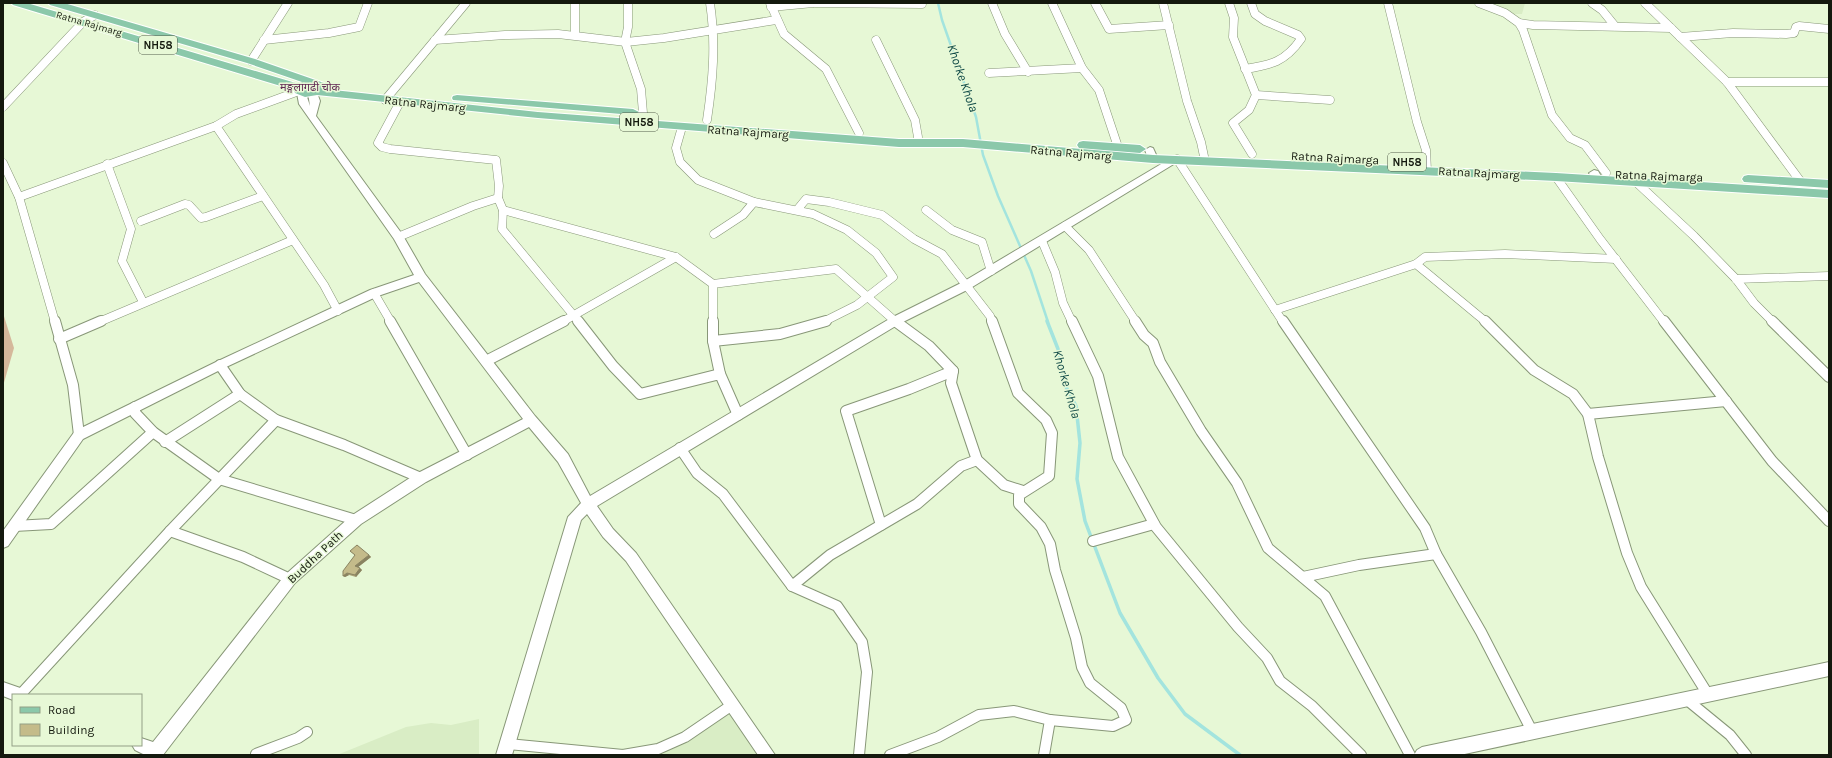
<svg xmlns="http://www.w3.org/2000/svg" width="1832" height="758" viewBox="0 0 1832 758" font-family="Karla,'Noto Sans Devanagari',sans-serif">
<style>
.built{fill:#d9edc5}
.green{fill:#d5b89b}
.lines{fill:none;stroke-linecap:round;stroke-linejoin:round}
.stream-far1{stroke:#a3e4de;stroke-width:2.5}
.stream{stroke:#a3e4de;stroke-width:3.5}
.street-far1-casing{stroke:#889778;stroke-width:9}
.street-casing{stroke:#889778;stroke-width:12}
.secondary-casing{stroke:#889778;stroke-width:2}
.primary-casing{stroke:#fff;stroke-width:2}
.street-far1{stroke:#fff;stroke-width:8}
.street{stroke:#fff;stroke-width:10}
.secondary{fill:#fff;fill-rule:evenodd}
.primary{fill:#8bc8aa;fill-rule:evenodd}
.wall{fill:#a9a177}
.shaded-wall{fill:#898361}
.building{fill:#c4bb8a;stroke:#898361}
.labels{text-anchor:middle;dominant-baseline:central;stroke-width:3;stroke-linejoin:round;paint-order:stroke}
.far-street-label{font-size:10px;fill:#14190e;stroke:#e7f8d6}
.shield{fill:#e7f8d6;stroke:#535c4a;stroke-width:1}
.shield-label{font-size:11px;font-weight:bold;fill:#14190e}
.far-neighbourhood-label{font-size:11px;fill:#622954;stroke:#e7f8d6}
.street-label{font-size:12px;fill:#14190e;stroke:#e7f8d6}
.water-label{font-size:13px;font-style:italic;fill:#124c48;stroke:#e7f8d6}
</style>
<rect width="100%" height="100%" fill="#e7f8d6"/>
<g class="built">
<polygon points="1485,3 1525,3 1522,14 1514,14"/>
<polygon points="730,712 761,755 661,755"/>
<polygon points="479,719 479,755 337,755 406,727 431,723 451,725"/>
</g>
<polygon class="green" points="3,313 14,348 3,386"/>
<g class="lines">
<polyline class="stream-far1" points="938,3 942,20 976,117 983,155 998,196 1031,271 1048,322"/>
<polyline class="stream" points="1047,321 1058,349 1065,385 1076,406 1080,443 1077,479 1085,521 1120,613 1158,678 1185,714 1240,755"/>
<defs>
<g id="street-far1">
<polyline points="575,3 575,35"/>
<polyline points="628,3 628,27 625,42 641,89 643,113"/>
<polyline points="770,3 784,34 826,69 859,133"/>
<polyline points="815,3 922,4"/>
<polyline points="992,3 1005,34 1028,72"/>
<polyline points="1052,3 1082,68 1099,90 1118,147"/>
<polyline points="1095,3 1109,29 1169,25"/>
<polyline points="1163,3 1187,101 1201,142 1205,161"/>
<polyline points="1229,3 1234,18 1233,37 1256,95 1249,110 1233,123 1252,154"/>
<polyline points="1388,3 1417,122 1426,150 1427,171"/>
<polyline points="1479,3 1505,13 1519,23 1533,25 1671,28"/>
<polyline points="1592,3 1602,10 1615,26"/>
<polyline points="1645,3 1727,82 1801,182"/>
<polyline points="771,7 813,3"/>
<polyline points="1519,23 1523,30 1552,115 1570,138 1585,145 1606,173"/>
<polyline points="1680,37 1733,33 1786,34 1794,33 1796,27 1799,26 1829,29"/>
<polyline points="264,40 329,33 359,27 368,3"/>
<polyline points="435,40 505,35 558,34 626,42 664,38 776,20"/>
<polyline points="876,40 915,120 918,137"/>
<polyline points="251,61 288,3"/>
<path d="M1245,69C1271,65 1285,62 1301,39L1298,35L1265,21L1255,14L1251,3"/>
<polyline points="989,73 1082,68"/>
<polyline points="1727,82 1829,82"/>
<polyline points="1256,95 1330,100"/>
<polyline points="385,100 466,3"/>
<polyline points="400,102 378,143 382,147 390,149 496,160 499,186 498,198 503,210 502,229 579,322"/>
<polyline points="3,107 83,22 95,15"/>
<path d="M707,120C713,80 716,43 710,3"/>
<polyline points="216,126 324,285 338,311"/>
<polyline points="682,127 676,148 680,162 698,180 754,202 813,214 847,230 876,253 893,277 857,305 823,322"/>
<polyline points="1177,159 1283,322"/>
<polyline points="3,163 19,197 55,322"/>
<polyline points="107,164 131,229 122,261 143,302"/>
<polyline points="1556,177 1600,239 1664,322"/>
<polyline points="1636,182 1694,236 1736,279 1754,303 1773,322"/>
<polyline points="19,197 216,126 236,114 299,91"/>
<polyline points="503,210 676,257 713,284 713,322"/>
<polyline points="797,210 806,199 829,202 882,215 914,239 942,254 990,316 992,322"/>
<polyline points="926,210 952,230 982,242 991,271"/>
<polyline points="141,221 185,204 189,205 201,218 206,217 263,196"/>
<polyline points="1065,226 1089,250 1136,322"/>
<polyline points="714,234 743,215 754,202"/>
<polyline points="398,237 473,206 498,198"/>
<polyline points="1042,241 1055,272 1063,303 1072,322"/>
<polyline points="1416,264 1425,257 1505,254 1616,259"/>
<polyline points="1736,279 1829,276"/>
<polyline points="713,284 836,269 896,322"/>
<polyline points="374,293 391,322"/>
<polyline points="1275,310 1416,264 1486,322"/>
<polyline points="99,322 293,240"/>
<polyline points="562,322 676,257"/>
</g>
<g id="street">
<polyline points="55,321 73,385 79,435"/>
<polyline points="390,321 467,455"/>
<polyline points="578,321 613,366 640,394 720,374 738,415"/>
<polyline points="713,321 713,341 720,374"/>
<polyline points="895,321 929,346 953,371 951,383 977,460 1004,485 1023,491"/>
<polyline points="1072,321 1098,376 1118,457 1156,527 1238,627 1267,658 1280,681 1312,706 1361,755"/>
<polyline points="1135,321 1144,335 1153,343 1160,362 1201,431 1237,483 1268,548 1325,596 1410,755"/>
<polyline points="1283,321 1425,528 1436,554 1481,632 1533,733"/>
<polyline points="1485,321 1534,370 1573,394 1588,414 1598,457 1627,553 1641,587 1707,693"/>
<polyline points="1664,321 1772,461 1829,521"/>
<polyline points="1772,321 1829,377"/>
<polyline points="59,339 101,321"/>
<polyline points="713,341 780,334 826,321"/>
<polyline points="486,361 564,321"/>
<polyline points="220,365 240,394 276,420 344,445 421,478"/>
<polyline points="135,407 135,413 153,432 219,479 356,520"/>
<polyline points="1588,414 1726,401"/>
<polyline points="165,442 240,394"/>
<polyline points="680,448 697,473 723,494 792,586 837,606 862,642 867,672 859,755"/>
<polyline points="881,525 846,411 909,389 953,371"/>
<polyline points="14,526 51,524 153,432"/>
<polyline points="170,531 243,557 290,579"/>
<polyline points="1093,541 1154,524"/>
<polyline points="1303,577 1359,565 1436,554"/>
<polyline points="792,586 830,555 917,504 961,466 977,460"/>
<polyline points="20,695 170,531 276,420"/>
<polyline points="1686,699 1730,735 1746,755"/>
<polyline points="508,744 623,755 658,749 685,737 732,705"/>
<polyline points="256,754 298,738 307,732"/>
<polyline points="890,755 938,737 979,715 1014,711 1050,720 1113,726 1126,720 1121,708 1090,683 1082,667 1076,638 1055,570 1050,544 1041,527 1019,504 1019,495 1049,476 1052,433 1046,420 1018,393 992,321"/>
<polyline points="1044,755 1050,720"/>
</g>
<g id="secondary">
<polygon points="313,89 316,90 320,101 316,116 402,234 425,274 535,416 568,454 590,496 891,318 961,283 1173,157 1181,157 1182,159 969,289 899,324 597,506 613,529 636,553 775,755 758,755 626,561 603,537 587,514 581,520 512,755 496,755 568,517 581,503 558,462 529,427 426,482 361,524 295,583 163,755 145,755 135,750 132,745 141,745 141,738 153,742 285,575 351,516 416,474 523,419 419,282 378,296 224,368 83,439 8,546 3,548 3,531 75,431 216,362 370,290 414,275 394,239 299,104 297,93 299,91 305,91 310,106 308,92"/>
<polygon points="1150,147 1153,148 1158,159 1157,161 1149,161 1145,150"/>
<polygon points="1594,170 1598,171 1604,181 1603,183 1595,183 1589,173"/>
<polygon points="1829,662 1829,676 1460,755 1414,755 1417,750 1422,747"/>
<polygon points="3,682 26,690 28,695 13,695 13,700 3,696"/>
</g>
<g id="primary">
<path d="M11,3H27L299,84L302,82L247,63L50,5L48,3H64L255,59L324,83L325,85L324,89L538,112L899,139H963L1153,155L1556,173L1829,190V198L1556,181L1153,163L963,147H899L538,118L317,95L305,97L295,93L294,90L13,5ZM312,86L314,87L310,90H305Z"/>
<polygon points="457,95 633,109 639,112 633,115 453,100 452,98 453,96"/>
<polygon points="1083,141 1140,145 1146,149 1140,153 1079,148 1077,145 1079,142"/>
<polygon points="1748,175 1829,180 1829,188 1744,182 1742,179 1744,176"/>
</g>
</defs>
<use href="#street-far1" class="street-far1-casing"/>
<use href="#street" class="street-casing"/>
<use href="#secondary" class="secondary-casing"/>
<use href="#primary" class="primary-casing"/>
<use href="#street-far1" class="street-far1"/>
<use href="#street" class="street"/>
<use href="#secondary" class="secondary"/>
<use href="#primary" class="primary"/>
</g>
<polygon class="wall" points="350,551 369,555 371,557 358,567 362,570 356,577 349,575 345,577 343,576 355,555"/>
<g class="shaded-wall">
<polygon points="369,555 371,557 357,568 355,566"/>
<polygon points="360,568 362,570 356,577 355,575"/>
<polygon points="347,573 349,575 345,577 343,576"/>
</g>
<polygon class="building" points="357,545 369,555 355,566 360,568 355,575 347,573 343,576 343,571 355,555 350,551"/>
<g class="labels">
<g class="far-street-label">
<text transform="translate(89 24) rotate(16)">Ratna Rajmarg</text>
</g>
<g class="shield">
<rect x="139" y="36" width="38" height="18" rx="3"/>
<rect x="620" y="113" width="38" height="18" rx="3"/>
<rect x="1388" y="153" width="38" height="18" rx="3"/>
</g>
<g class="shield-label">
<text x="158" y="45">NH58</text>
<text x="639" y="122">NH58</text>
<text x="1407" y="162">NH58</text>
</g>
<g class="far-neighbourhood-label">
<text x="310" y="87">मङ्गलागढी चोक</text>
</g>
<g class="street-label">
<text transform="translate(425 104) rotate(6)">Ratna Rajmarg</text>
<text transform="translate(748 132) rotate(4)">Ratna Rajmarg</text>
<text transform="translate(1071 153) rotate(5)">Ratna Rajmarg</text>
<text transform="translate(1335 158) rotate(3)">Ratna Rajmarga</text>
<text transform="translate(1479 173) rotate(3)">Ratna Rajmarg</text>
<text transform="translate(1659 176) rotate(2)">Ratna Rajmarga</text>
<text transform="translate(315 557) rotate(-43)">Buddha Path</text>
</g>
<g class="water-label">
<text transform="translate(963 78) rotate(71)">Khorke Khola</text>
<text transform="translate(1067 384) rotate(74)">Khorke Khola</text>
</g>
</g>
<rect width="1832" height="758" fill="none" stroke="#14190e" stroke-width="8"/>
<rect x="12" y="694" width="130" height="52" fill="#e7f8d6" stroke="#939f86"/>
<rect x="20" y="707" width="20" height="6" fill="#8bc8aa" stroke="#939f86"/>
<text x="48" y="714" font-size="12" fill="#14190e">Road</text>
<rect x="20" y="724" width="20" height="12" fill="#c4bb8a" stroke="#939f86"/>
<text x="48" y="734" font-size="12" fill="#14190e">Building</text>
</svg>
